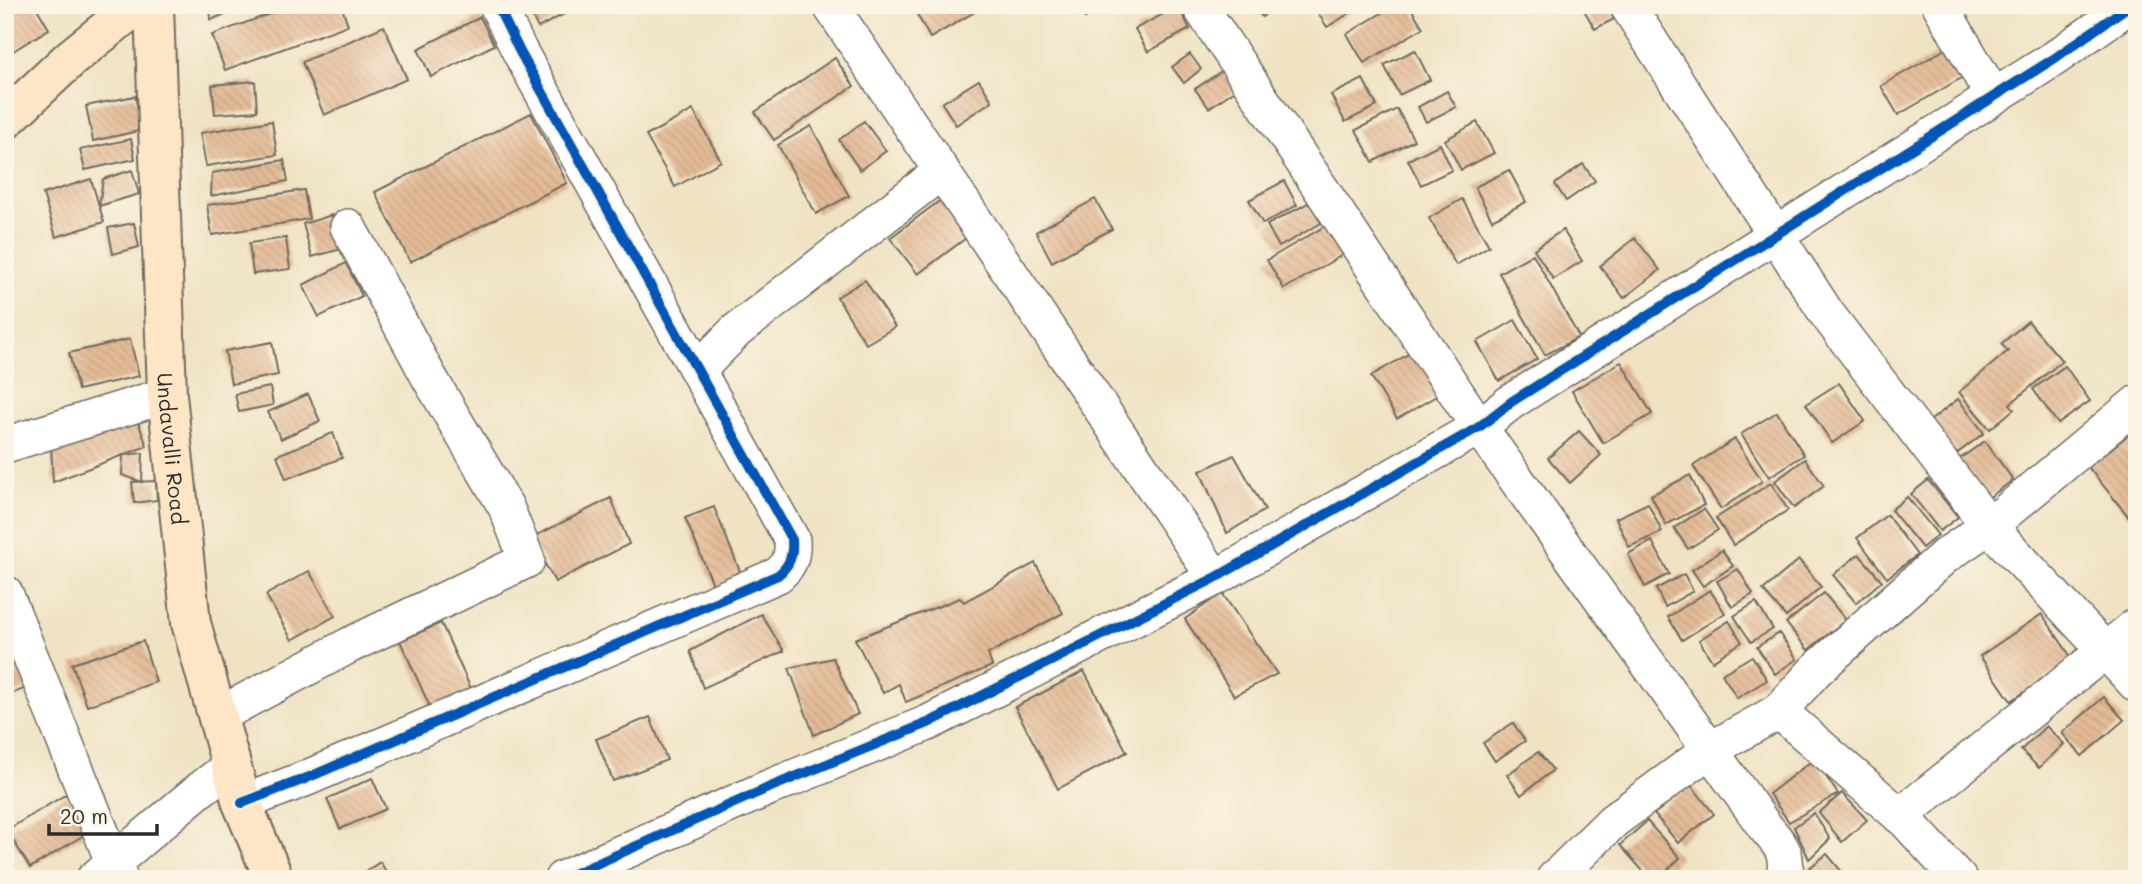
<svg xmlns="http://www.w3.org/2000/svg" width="2142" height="884" viewBox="0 0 2142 884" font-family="Mali,sans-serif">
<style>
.building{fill:url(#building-back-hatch)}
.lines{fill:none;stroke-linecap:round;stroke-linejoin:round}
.street-casing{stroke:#706b61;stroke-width:38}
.secondary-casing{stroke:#706b61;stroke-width:42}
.street{stroke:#fff;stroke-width:35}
.secondary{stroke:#fde5c5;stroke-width:38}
.cycleway-casing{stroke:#fcf5e5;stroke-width:15}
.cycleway{stroke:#0057b8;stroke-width:10}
.labels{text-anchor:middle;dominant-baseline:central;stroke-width:5;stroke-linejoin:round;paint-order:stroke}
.street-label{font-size:21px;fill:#2b2b2b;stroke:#fcf5e5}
</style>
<defs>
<pattern id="building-back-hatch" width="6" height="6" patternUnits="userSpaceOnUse" patternTransform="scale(1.75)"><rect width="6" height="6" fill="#e4bb97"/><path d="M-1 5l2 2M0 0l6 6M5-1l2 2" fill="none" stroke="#c4a182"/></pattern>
</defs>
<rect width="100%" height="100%" fill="#fcf5e5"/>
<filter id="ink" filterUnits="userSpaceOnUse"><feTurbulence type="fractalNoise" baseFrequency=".0143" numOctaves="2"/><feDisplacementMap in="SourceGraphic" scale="14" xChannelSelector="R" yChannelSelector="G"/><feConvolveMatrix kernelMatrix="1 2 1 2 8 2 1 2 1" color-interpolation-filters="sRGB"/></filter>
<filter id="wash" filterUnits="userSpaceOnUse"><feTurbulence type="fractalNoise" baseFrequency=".00686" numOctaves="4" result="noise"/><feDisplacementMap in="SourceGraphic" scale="28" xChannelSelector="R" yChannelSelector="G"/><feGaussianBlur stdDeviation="1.57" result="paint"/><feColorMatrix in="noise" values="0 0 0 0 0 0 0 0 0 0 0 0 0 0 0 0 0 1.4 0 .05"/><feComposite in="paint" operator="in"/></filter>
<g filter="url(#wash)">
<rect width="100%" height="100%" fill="#f0e3c4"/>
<g id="blocks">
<g class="building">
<polygon points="5,5 35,5 49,29 5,56"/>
<polygon points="210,5 246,5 211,20"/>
<polygon points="294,5 341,5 348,25 225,70 212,35"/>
<polygon points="526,5 581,5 538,28"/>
<polygon points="912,5 973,5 976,11 930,38"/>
<polygon points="1078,5 1106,5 1085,18"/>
<polygon points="1254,5 1277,5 1262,17"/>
<polygon points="1313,5 1363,5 1327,27"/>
<polygon points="1395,5 1409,5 1423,28 1364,63 1347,34"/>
<polygon points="1581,5 1606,5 1614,19 1595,29"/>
<polygon points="1178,6 1190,29 1148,52 1135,29"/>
<polygon points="480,17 494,45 431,77 418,49"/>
<polygon points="384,26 407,79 324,115 302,62"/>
<polygon points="1947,48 1963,77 1898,115 1881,86"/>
<polygon points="1415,50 1430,80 1399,95 1384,65"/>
<polygon points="1190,54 1201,69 1184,83 1172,67"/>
<polygon points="835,58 854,86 774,140 755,112"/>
<polygon points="1222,71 1235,90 1209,108 1195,89"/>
<polygon points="1363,79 1377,106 1345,122 1331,95"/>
<polygon points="979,80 992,101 956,125 942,103"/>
<polygon points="255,81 257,111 215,114 212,85"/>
<polygon points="1447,91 1456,107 1426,122 1418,107"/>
<polygon points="135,96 143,130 93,141 86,106"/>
<polygon points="1397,109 1414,140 1373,162 1356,130"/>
<polygon points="693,110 721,161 675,187 646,136"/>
<polygon points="531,113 567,183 410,262 375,192"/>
<polygon points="272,121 277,155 206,166 200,133"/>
<polygon points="864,121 886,151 860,170 839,140"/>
<polygon points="1477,122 1494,153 1461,170 1445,140"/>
<polygon points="811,126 849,196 816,214 778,145"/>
<polygon points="131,139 135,159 85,170 80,150"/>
<polygon points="1440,144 1452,170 1421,185 1408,160"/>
<polygon points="284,160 288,181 211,196 212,173"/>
<polygon points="1583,164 1595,181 1566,201 1555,184"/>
<polygon points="132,170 139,194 99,206 104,222 56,237 43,194 91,179 99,206 103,179"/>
<polygon points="1509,170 1526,202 1492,220 1475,187"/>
<polygon points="1284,181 1297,205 1263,224 1249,200"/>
<polygon points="304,190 309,219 212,235 207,205"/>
<polygon points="946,196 974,232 918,274 890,238"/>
<polygon points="1095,199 1112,229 1052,262 1036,232"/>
<polygon points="1462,199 1489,246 1456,265 1429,218"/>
<polygon points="1310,202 1321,223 1279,247 1267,225"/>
<polygon points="332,215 341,249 312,257 303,224"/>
<polygon points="134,223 139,247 113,254 108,228"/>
<polygon points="1327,225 1344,254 1284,289 1267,260"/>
<polygon points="1563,230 1582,261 1553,279 1534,249"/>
<polygon points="286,238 290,269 253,274 249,243"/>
<polygon points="1635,238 1660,270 1624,298 1600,266"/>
<polygon points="1533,254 1579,337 1545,355 1499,273"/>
<polygon points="346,263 362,296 319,317 303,285"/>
<polygon points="865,280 895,327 866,344 837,297"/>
<polygon points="1515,320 1537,359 1499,381 1477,342"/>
<polygon points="2028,321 2062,361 2010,404 2014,409 1990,429 1959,392 2008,351 2001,344"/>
<polygon points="130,339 139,376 78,390 69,353"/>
<polygon points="272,342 278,375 231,384 225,351"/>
<polygon points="1417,349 1443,392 1397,419 1371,376"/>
<polygon points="1621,362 1652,414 1603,443 1572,391"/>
<polygon points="2065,366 2090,401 2058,424 2033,389"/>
<polygon points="1839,383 1865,421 1832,443 1806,404"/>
<polygon points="270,387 273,405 239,412 235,394"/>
<polygon points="308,394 320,421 281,439 268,412"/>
<polygon points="1958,399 1984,433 1955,455 1930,421"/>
<polygon points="1777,412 1804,455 1769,477 1741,434"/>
<polygon points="135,414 147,446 53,482 51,446"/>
<polygon points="2137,428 2137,527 2088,467"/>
<polygon points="1579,431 1601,455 1570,483 1548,458"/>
<polygon points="333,433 342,458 286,479 277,455"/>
<polygon points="1735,439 1762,481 1721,509 1693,466"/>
<polygon points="1985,441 2013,480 1987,499 1958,460"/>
<polygon points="143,453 142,482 122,475 123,455"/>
<polygon points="1234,455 1265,510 1227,533 1200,471"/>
<polygon points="1805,459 1824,486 1794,508 1775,481"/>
<polygon points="1690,475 1704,505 1666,525 1651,495"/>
<polygon points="1928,480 1958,517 1940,531 1911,494"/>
<polygon points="156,481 157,500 134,503 132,482"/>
<polygon points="1771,483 1788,510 1733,545 1716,518"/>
<polygon points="1907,497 1938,535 1922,548 1891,510"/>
<polygon points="611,498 629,544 555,582 531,538"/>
<polygon points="1648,503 1662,532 1629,547 1616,518"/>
<polygon points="714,507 743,579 715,589 685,518"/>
<polygon points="1704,509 1718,530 1688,549 1674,528"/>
<polygon points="1887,515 1917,555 1887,578 1857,538"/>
<polygon points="1652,541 1669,574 1645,587 1628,554"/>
<polygon points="1722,550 1733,566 1703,586 1692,570"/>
<polygon points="1859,554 1882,581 1856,603 1833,575"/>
<polygon points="1799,560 1821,587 1786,617 1763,590"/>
<polygon points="1035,563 1063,613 988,654 992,666 906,702 899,684 883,693 855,639 960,598 964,602"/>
<polygon points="1738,569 1753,594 1732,607 1717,581"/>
<polygon points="309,571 335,616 292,640 266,595"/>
<polygon points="1684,574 1693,591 1665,607 1656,589"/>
<polygon points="1710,590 1725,613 1682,640 1668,617"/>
<polygon points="1222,593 1277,674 1234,696 1185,619"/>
<polygon points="1824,593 1846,620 1808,650 1786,623"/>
<polygon points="1756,602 1773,629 1751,642 1734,616"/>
<polygon points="761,614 784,651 703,688 690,651"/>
<polygon points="2042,614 2073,660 2011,701 1980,656"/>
<polygon points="1729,621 1742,642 1712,661 1699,640"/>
<polygon points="441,623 471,689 430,707 400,641"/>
<polygon points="1779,633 1797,659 1775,674 1757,647"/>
<polygon points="143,641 156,682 87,706 72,664"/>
<polygon points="13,648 27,688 5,696 5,651"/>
<polygon points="1752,656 1767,680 1737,698 1722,674"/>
<polygon points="833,658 858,714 814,735 789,668"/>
<polygon points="1084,671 1127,752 1058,789 1015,707"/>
<polygon points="2104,697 2124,720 2082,756 2062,733"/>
<polygon points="650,717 667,760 613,781 596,739"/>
<polygon points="1513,723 1525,741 1495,761 1483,743"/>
<polygon points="2046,726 2064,744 2039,768 2021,750"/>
<polygon points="1538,752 1553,770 1521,795 1507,775"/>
<polygon points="1814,759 1838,794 1789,822 1769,794"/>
<polygon points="372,778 386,809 340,829 327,799"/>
<polygon points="1691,785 1714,814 1678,843 1654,814"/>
<polygon points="70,792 92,830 30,868 7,830"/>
<polygon points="1842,793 1867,820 1842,842 1819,813"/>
<polygon points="1814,813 1830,839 1809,859 1794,827"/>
<polygon points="1647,821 1680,858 1658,879 1650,879 1620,845"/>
<polygon points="1827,854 1848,879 1815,879 1808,869"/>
<polygon points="380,862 391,879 354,879"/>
</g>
</g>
</g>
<g filter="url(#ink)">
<use href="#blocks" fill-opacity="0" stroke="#706b61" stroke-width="2"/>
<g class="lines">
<defs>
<g id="street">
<polyline points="830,5 1215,578"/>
<path d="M1199,5L1479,427L1765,827C1781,846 1789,852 1784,879"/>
<polyline points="1627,5 1827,314 1989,526 2137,685"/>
<polyline points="1940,5 1993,96"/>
<polyline points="698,370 736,331 942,171"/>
<polyline points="5,445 167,395"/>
<polyline points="5,593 120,879"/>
<polyline points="1779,711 1906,821 1959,879"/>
<polyline points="217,716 350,645 527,560 506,507 429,377 348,227"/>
<path d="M242,803L307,778L778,575C790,565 793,556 792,540L520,52L497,5"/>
<polyline points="1900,816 2137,625"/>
<polyline points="94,879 197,792 232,765"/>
<polyline points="562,879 768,788 928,723 1215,578 1479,427 1511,402 2055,58 2130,5"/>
<polyline points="1554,879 1613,821 1710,750 1779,711 1816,670 1945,556 1989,526 2137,403"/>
</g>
<g id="secondary">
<path id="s1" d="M154,5L167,395L191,623L242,803L274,879"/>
<polyline points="5,120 71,58 137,5"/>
</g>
</defs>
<use href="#street" class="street-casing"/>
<use href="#secondary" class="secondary-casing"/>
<use href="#street" class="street"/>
<use href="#secondary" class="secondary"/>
<defs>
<g id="cycleway">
<path d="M242,803L307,778L778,575C790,565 793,556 792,540L520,52L497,5"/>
<polyline points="562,879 768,788 928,723 1215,578 1479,427 1511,402 2055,58 2130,5"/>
</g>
</defs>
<use href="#cycleway" class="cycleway-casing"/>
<use href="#cycleway" class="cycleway"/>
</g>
</g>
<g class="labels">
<g class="street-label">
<text stroke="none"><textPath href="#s1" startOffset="444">Undavalli Road</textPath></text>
</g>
</g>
<rect width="2142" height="884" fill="none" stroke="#fcf5e5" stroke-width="28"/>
<path d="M49 824v10h108v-10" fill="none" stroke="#2b2b2b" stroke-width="3.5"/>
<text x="60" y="824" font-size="21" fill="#2b2b2b" stroke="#fcf5e5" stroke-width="5" paint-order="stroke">20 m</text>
</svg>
